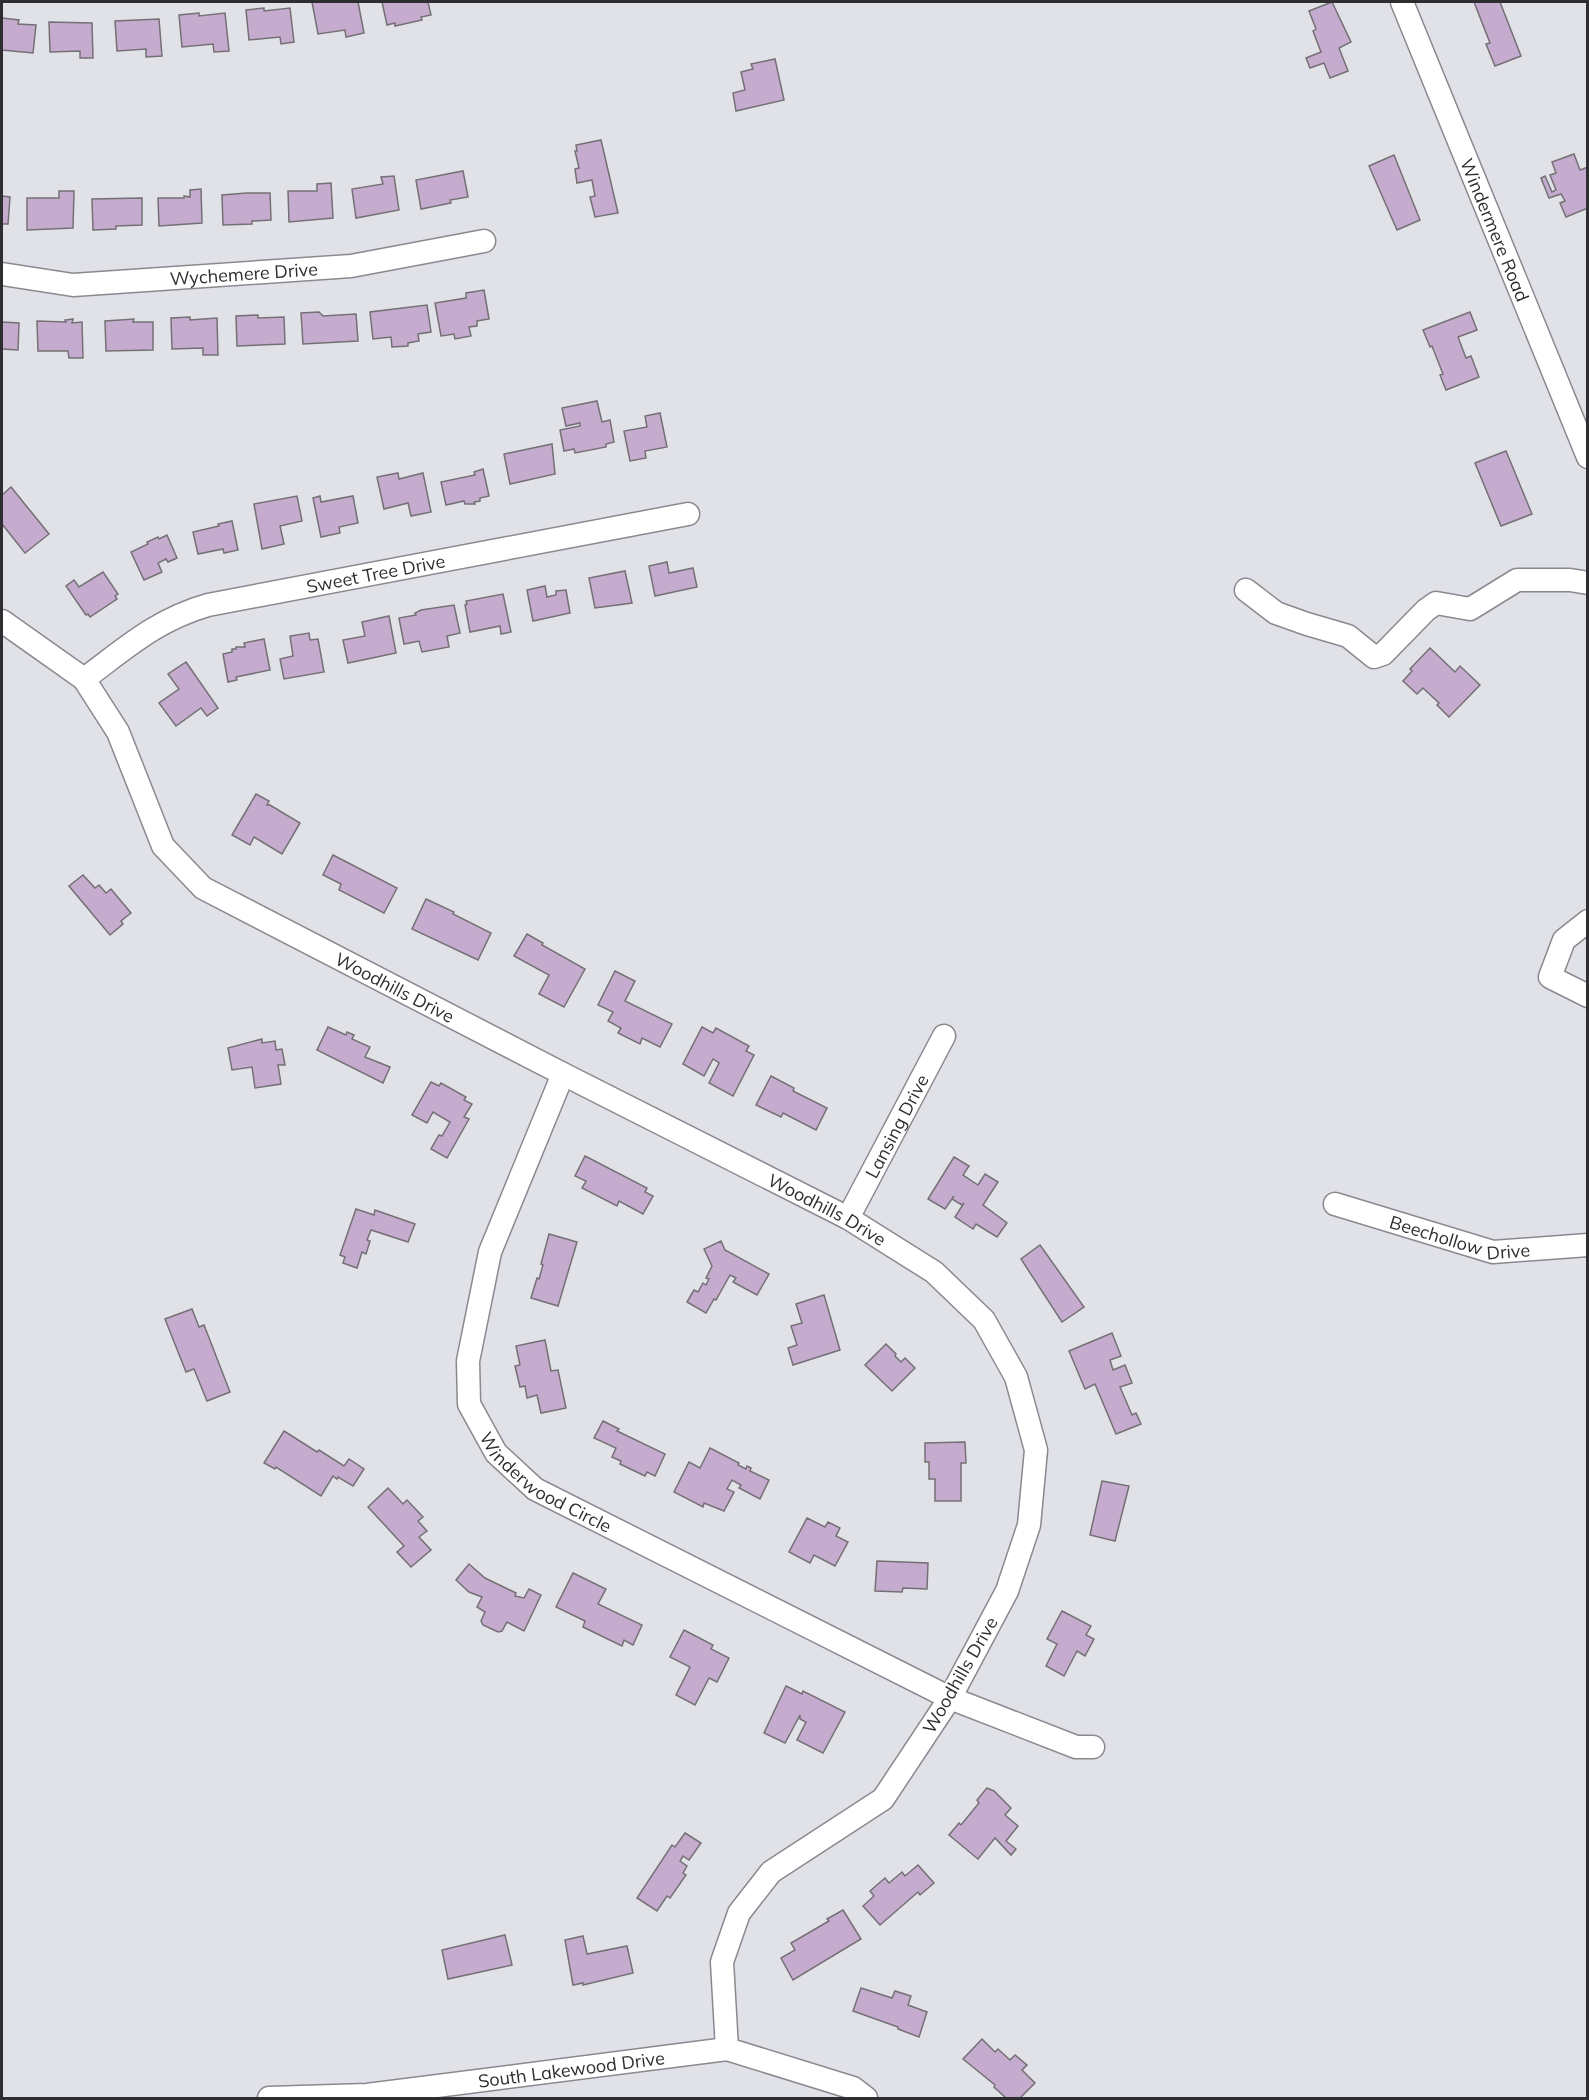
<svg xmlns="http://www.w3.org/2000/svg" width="1589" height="2100" viewBox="0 0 1589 2100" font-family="Mulish,sans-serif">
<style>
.building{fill:#c5accf;stroke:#747075;stroke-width:1.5}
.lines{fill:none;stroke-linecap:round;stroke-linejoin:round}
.minor-casing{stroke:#89898f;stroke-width:25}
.minor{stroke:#fff;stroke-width:22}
.labels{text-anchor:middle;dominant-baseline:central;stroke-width:4.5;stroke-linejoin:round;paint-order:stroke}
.street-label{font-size:18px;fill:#2e2e30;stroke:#fff}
</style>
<rect width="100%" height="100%" fill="#e1e1e8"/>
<g class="building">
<polygon points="312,2 358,2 364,33 346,37 345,30 318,34"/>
<polygon points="382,2 428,2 431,15 421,17 422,20 395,26 395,23 387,25"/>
<polygon points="1332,2 1351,42 1339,48 1348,71 1330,78 1324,63 1310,68 1306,58 1321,52 1313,31 1316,29 1309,11"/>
<polygon points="1474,2 1500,2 1521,56 1495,66 1486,44 1490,43"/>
<polygon points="264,8 264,11 290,8 294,42 281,44 280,37 249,40 246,10"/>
<polygon points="199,13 199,16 225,13 229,51 214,52 213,44 182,47 179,15"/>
<polygon points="2,18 19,20 18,24 36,25 33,53 2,50"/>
<polygon points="159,19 162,56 146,57 146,49 117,51 115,21"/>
<polygon points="49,22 92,23 93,58 80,58 80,51 50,52"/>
<polygon points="775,59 784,100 736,111 733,93 745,90 741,72 753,69 751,64"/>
<polygon points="601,140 618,213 595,217 590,197 595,196 592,180 577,183 575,169 579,168 575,151 577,151 576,145"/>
<polygon points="1574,154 1580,170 1588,167 1588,208 1566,217 1560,203 1565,201 1561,194 1549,198 1541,178 1545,176 1552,192 1556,190 1550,175 1556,173 1552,162"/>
<polygon points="1394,155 1420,220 1397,230 1369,166"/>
<polygon points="463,171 468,197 450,200 451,203 421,209 416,180"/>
<polygon points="394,176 399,210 356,218 352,189 383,184 381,177"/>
<polygon points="331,183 333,218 289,222 288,191 317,191 317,184"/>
<polygon points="201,189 202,223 159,226 158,198 184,198 184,196 190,197 190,190"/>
<polygon points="59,191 74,191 73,228 27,230 27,198 59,198"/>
<polygon points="247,193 270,193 271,220 252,221 252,224 223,225 222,195"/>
<polygon points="2,196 10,197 8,224 2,224"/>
<polygon points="142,198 142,225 116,226 116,229 93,230 92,199"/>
<polygon points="484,290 489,319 477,321 477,326 469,327 471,336 455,339 454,334 441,336 435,303 466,298 466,293"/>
<polygon points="427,305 431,332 418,334 419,341 408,343 408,346 392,347 391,337 373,339 370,312"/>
<polygon points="319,312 323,316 356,314 358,341 303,344 301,313"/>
<polygon points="1470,312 1477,330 1458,337 1466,358 1471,356 1479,377 1446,390 1440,375 1443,374 1432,346 1430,347 1423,330"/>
<polygon points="258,315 258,318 284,317 285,344 237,346 236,316"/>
<polygon points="190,317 190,320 217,318 218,355 203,355 203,348 172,349 171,318"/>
<polygon points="73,319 72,323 82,322 83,358 69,358 68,351 38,351 37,321 66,322 65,320"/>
<polygon points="134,319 133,322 153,322 153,350 106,351 105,321"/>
<polygon points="2,322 19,323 18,350 2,349"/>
<polygon points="597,401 602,422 610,420 614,442 606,444 606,447 575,453 574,449 564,451 560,430 580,426 580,423 566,426 562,408"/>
<polygon points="660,413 667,447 645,451 646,458 630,461 624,431 647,427 645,416"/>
<polygon points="552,444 555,474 510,484 504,454"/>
<polygon points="1506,451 1532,514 1501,526 1475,463"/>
<polygon points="483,469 489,496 480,498 480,501 474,502 475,504 465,504 464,501 446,505 441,482 475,475 474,472"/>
<polygon points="398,473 399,479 423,473 431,512 411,516 408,503 384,509 377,477"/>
<polygon points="11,487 49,534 25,553 2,524 2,495"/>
<polygon points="297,496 302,521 280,526 284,544 262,549 254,504"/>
<polygon points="320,496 321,502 353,496 358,523 339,527 340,533 321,537 313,498"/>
<polygon points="232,521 238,550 224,553 223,549 198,554 193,532 219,526 218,524"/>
<polygon points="167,535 177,558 168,562 166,559 158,563 162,572 144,580 131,552 148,544 147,542 158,537 159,539"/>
<polygon points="667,562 669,573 693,568 697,587 655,596 649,566"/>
<polygon points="625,571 632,603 595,608 589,578"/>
<polygon points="103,572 118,594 115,596 117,599 90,617 88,614 86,615 66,586 74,580 79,587"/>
<polygon points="545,586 547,597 556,595 556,591 566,590 570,613 533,621 527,590"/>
<polygon points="503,594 511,632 501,634 500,626 470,632 465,605 467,604 466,601"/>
<polygon points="454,605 460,633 447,636 449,647 422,652 419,641 404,644 399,618 416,615 415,613 421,610"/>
<polygon points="389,616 396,653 348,663 343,640 365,636 362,622"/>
<polygon points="309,633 310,640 318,639 324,672 284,679 280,659 293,656 290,636"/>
<polygon points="264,639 270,670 236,677 237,680 228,682 223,654 232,652 232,649 236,649 236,647 245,647 244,643"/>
<polygon points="1430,648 1455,672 1460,666 1480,685 1449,717 1437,705 1439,703 1423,688 1417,694 1403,681 1412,671 1410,669"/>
<polygon points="186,662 218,708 207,716 201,708 176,726 159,703 179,689 168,674"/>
<polygon points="256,794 269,801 267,805 270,805 300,823 282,854 254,837 250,845 232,835"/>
<polygon points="333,855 397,888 384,913 339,890 341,884 323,875"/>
<polygon points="83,875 95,888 99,885 106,893 111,889 131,913 121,921 123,924 110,935 69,886"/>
<polygon points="426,899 454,912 453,914 491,933 478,960 412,929"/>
<polygon points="527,934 543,943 542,945 585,969 564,1007 539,994 549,975 514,956"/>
<polygon points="615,971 635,981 625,1001 672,1024 660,1047 642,1038 640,1044 618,1033 621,1028 608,1021 613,1012 598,1005"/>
<polygon points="328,1027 346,1035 347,1032 354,1035 352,1039 370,1047 365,1057 390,1067 383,1083 317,1050"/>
<polygon points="702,1027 713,1033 716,1028 749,1046 746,1051 754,1055 733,1096 709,1083 719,1063 713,1059 704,1076 683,1064"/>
<polygon points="262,1039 262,1043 275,1041 276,1050 282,1049 285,1065 278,1065 281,1084 255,1088 252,1067 232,1070 228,1048"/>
<polygon points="771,1076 794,1088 793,1091 827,1108 816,1130 783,1113 781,1117 756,1105"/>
<polygon points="431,1082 439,1086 441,1083 466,1097 464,1100 472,1104 464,1117 469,1119 447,1158 431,1149 439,1135 442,1136 450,1122 433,1112 427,1123 412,1115"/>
<polygon points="585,1156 647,1188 645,1192 653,1196 643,1214 619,1201 617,1206 582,1188 586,1181 575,1176"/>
<polygon points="954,1157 969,1166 963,1175 978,1185 985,1174 998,1182 983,1205 1007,1223 997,1237 976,1224 973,1229 955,1217 964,1203 962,1205 952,1199 954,1196 945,1209 928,1199"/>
<polygon points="356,1209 374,1215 375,1210 415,1224 408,1242 371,1230 367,1240 370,1241 366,1254 362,1252 357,1268 343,1263 345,1257 340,1255"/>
<polygon points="549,1234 577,1242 558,1306 531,1298 537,1278 539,1279 543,1265 541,1264"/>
<polygon points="721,1241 725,1250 769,1274 757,1295 733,1282 736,1278 730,1275 716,1300 714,1299 706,1313 687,1302 694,1290 698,1292 703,1283 706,1285 709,1279 706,1278 712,1266 704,1249"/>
<polygon points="1040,1245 1084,1307 1062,1322 1021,1259"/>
<polygon points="824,1295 840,1350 793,1365 788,1348 797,1345 791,1326 802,1323 796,1304"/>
<polygon points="192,1309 199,1327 204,1325 230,1392 207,1401 194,1369 186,1372 165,1319"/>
<polygon points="1112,1333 1121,1356 1110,1360 1113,1370 1125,1365 1132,1383 1120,1387 1132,1415 1136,1413 1141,1424 1116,1434 1095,1384 1085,1389 1069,1351"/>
<polygon points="545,1340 551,1371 558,1370 566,1408 541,1413 537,1395 527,1398 525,1386 520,1387 515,1366 520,1365 516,1346"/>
<polygon points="886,1344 896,1354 895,1356 901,1362 905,1358 915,1368 892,1391 865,1365"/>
<polygon points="603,1421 619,1429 617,1431 665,1454 655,1476 647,1472 645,1476 620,1464 621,1461 612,1457 616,1448 594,1438"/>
<polygon points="284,1431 317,1452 319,1450 344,1466 349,1459 364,1469 353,1486 338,1477 337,1479 333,1476 321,1496 276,1467 275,1469 264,1463"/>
<polygon points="965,1442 966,1463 961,1463 961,1501 935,1501 935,1479 929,1479 929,1462 925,1462 925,1443"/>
<polygon points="710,1448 739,1463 738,1465 746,1469 747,1466 751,1468 750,1471 769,1480 760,1499 739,1488 741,1485 732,1480 727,1489 734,1492 724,1511 704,1503 703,1507 674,1492 689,1462 700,1468"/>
<polygon points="1102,1481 1129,1486 1115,1541 1090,1535"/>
<polygon points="388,1488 403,1504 407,1500 423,1517 418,1521 427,1531 419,1537 431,1550 411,1567 397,1552 404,1546 368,1507"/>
<polygon points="807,1518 825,1527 828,1522 840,1528 836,1536 848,1542 835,1566 814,1555 810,1563 789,1552"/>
<polygon points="877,1561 928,1563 927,1589 903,1588 902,1592 875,1591"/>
<polygon points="469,1564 485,1578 516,1593 515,1596 524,1598 529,1589 541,1595 524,1631 507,1622 502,1631 498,1632 483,1625 481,1621 485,1612 477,1607 482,1597 469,1592 456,1580"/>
<polygon points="573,1573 606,1589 598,1604 642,1625 633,1645 624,1640 622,1646 583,1627 585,1621 556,1607"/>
<polygon points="1062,1611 1091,1626 1086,1635 1094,1639 1085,1656 1077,1651 1064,1676 1046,1666 1057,1644 1047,1639"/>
<polygon points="684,1630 713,1645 711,1649 729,1658 717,1682 709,1678 695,1705 676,1695 690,1667 670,1657"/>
<polygon points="786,1686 802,1694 803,1691 845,1712 823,1753 797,1740 806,1722 800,1719 800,1715 785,1743 764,1733"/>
<polygon points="987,1788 994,1791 1011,1808 1005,1815 1018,1826 1006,1841 1016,1849 1011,1855 995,1838 978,1859 949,1835 959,1823 961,1825 979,1803 977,1800"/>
<polygon points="685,1833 701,1843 689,1860 683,1856 680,1861 687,1866 683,1873 686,1875 670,1898 667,1896 657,1911 637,1898 672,1845 675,1847"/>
<polygon points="918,1865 934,1883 920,1895 918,1892 880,1925 863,1906 874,1896 870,1891 885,1878 889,1883 902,1872 905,1876"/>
<polygon points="843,1910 861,1939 793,1980 781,1958 795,1950 791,1943 829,1921 827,1919"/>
<polygon points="505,1935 512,1965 448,1979 442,1950"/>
<polygon points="583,1936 587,1954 627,1946 633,1973 583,1985 583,1983 573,1985 565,1940"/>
<polygon points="861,1988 892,1998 895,1991 911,1996 908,2005 927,2012 919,2037 898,2029 898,2027 853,2011"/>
<polygon points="982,2039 995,2052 998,2049 1010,2060 1015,2055 1027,2065 1022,2070 1035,2083 1020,2098 1006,2098 994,2087 995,2085 963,2059"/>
</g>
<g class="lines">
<defs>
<g id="minor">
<path id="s1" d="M1402,2L1588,457"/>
<path id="s2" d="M2,274L73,285L351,266L484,241"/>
<polyline points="1246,590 1276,613 1307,624 1348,636 1374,657 1383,654 1426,610 1436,603 1470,609 1517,580 1570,580 1588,583"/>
<path id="s3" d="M2,621L84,679L118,732L163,846L203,888L563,1074L848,1218L934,1272L984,1320L1016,1377L1036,1450L1029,1525L1007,1591L950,1698L883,1799L771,1872L739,1913L722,1962L727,2049"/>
<path id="s4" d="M84,679C126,648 156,620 208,605L688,514"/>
<polyline points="1588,921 1564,940 1550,977 1588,996"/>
<path id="s5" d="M563,1074L490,1252L468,1361L469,1404L496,1453L535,1489L950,1698L1076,1747H1093"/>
<path id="s6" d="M1335,1204L1493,1252L1588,1245"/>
<path id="s7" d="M848,1218L944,1036"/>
<path id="s8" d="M269,2098L367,2095L727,2049L853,2088L866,2098"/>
</g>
</defs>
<use href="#minor" class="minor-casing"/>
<use href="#minor" class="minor"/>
</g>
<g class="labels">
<g class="street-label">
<text stroke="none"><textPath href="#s1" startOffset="246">Windermere Road</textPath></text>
<text stroke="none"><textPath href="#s2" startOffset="243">Wychemere Drive</textPath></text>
<text stroke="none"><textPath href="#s4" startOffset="316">Sweet Tree Drive</textPath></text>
<text stroke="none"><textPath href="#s3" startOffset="560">Woodhills Drive</textPath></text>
<text stroke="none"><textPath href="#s7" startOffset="104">Lansing Drive</textPath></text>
<text stroke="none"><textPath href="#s3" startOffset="1046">Woodhills Drive</textPath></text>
<text stroke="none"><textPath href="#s6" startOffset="130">Beechollow Drive</textPath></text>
<text stroke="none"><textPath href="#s5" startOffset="460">Winderwood Circle</textPath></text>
<text transform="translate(960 1675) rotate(-60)">Woodhills Drive</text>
<text stroke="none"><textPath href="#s8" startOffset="304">South Lakewood Drive</textPath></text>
</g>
</g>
<rect width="1589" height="2100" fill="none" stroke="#2e2e30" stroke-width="6"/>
</svg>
